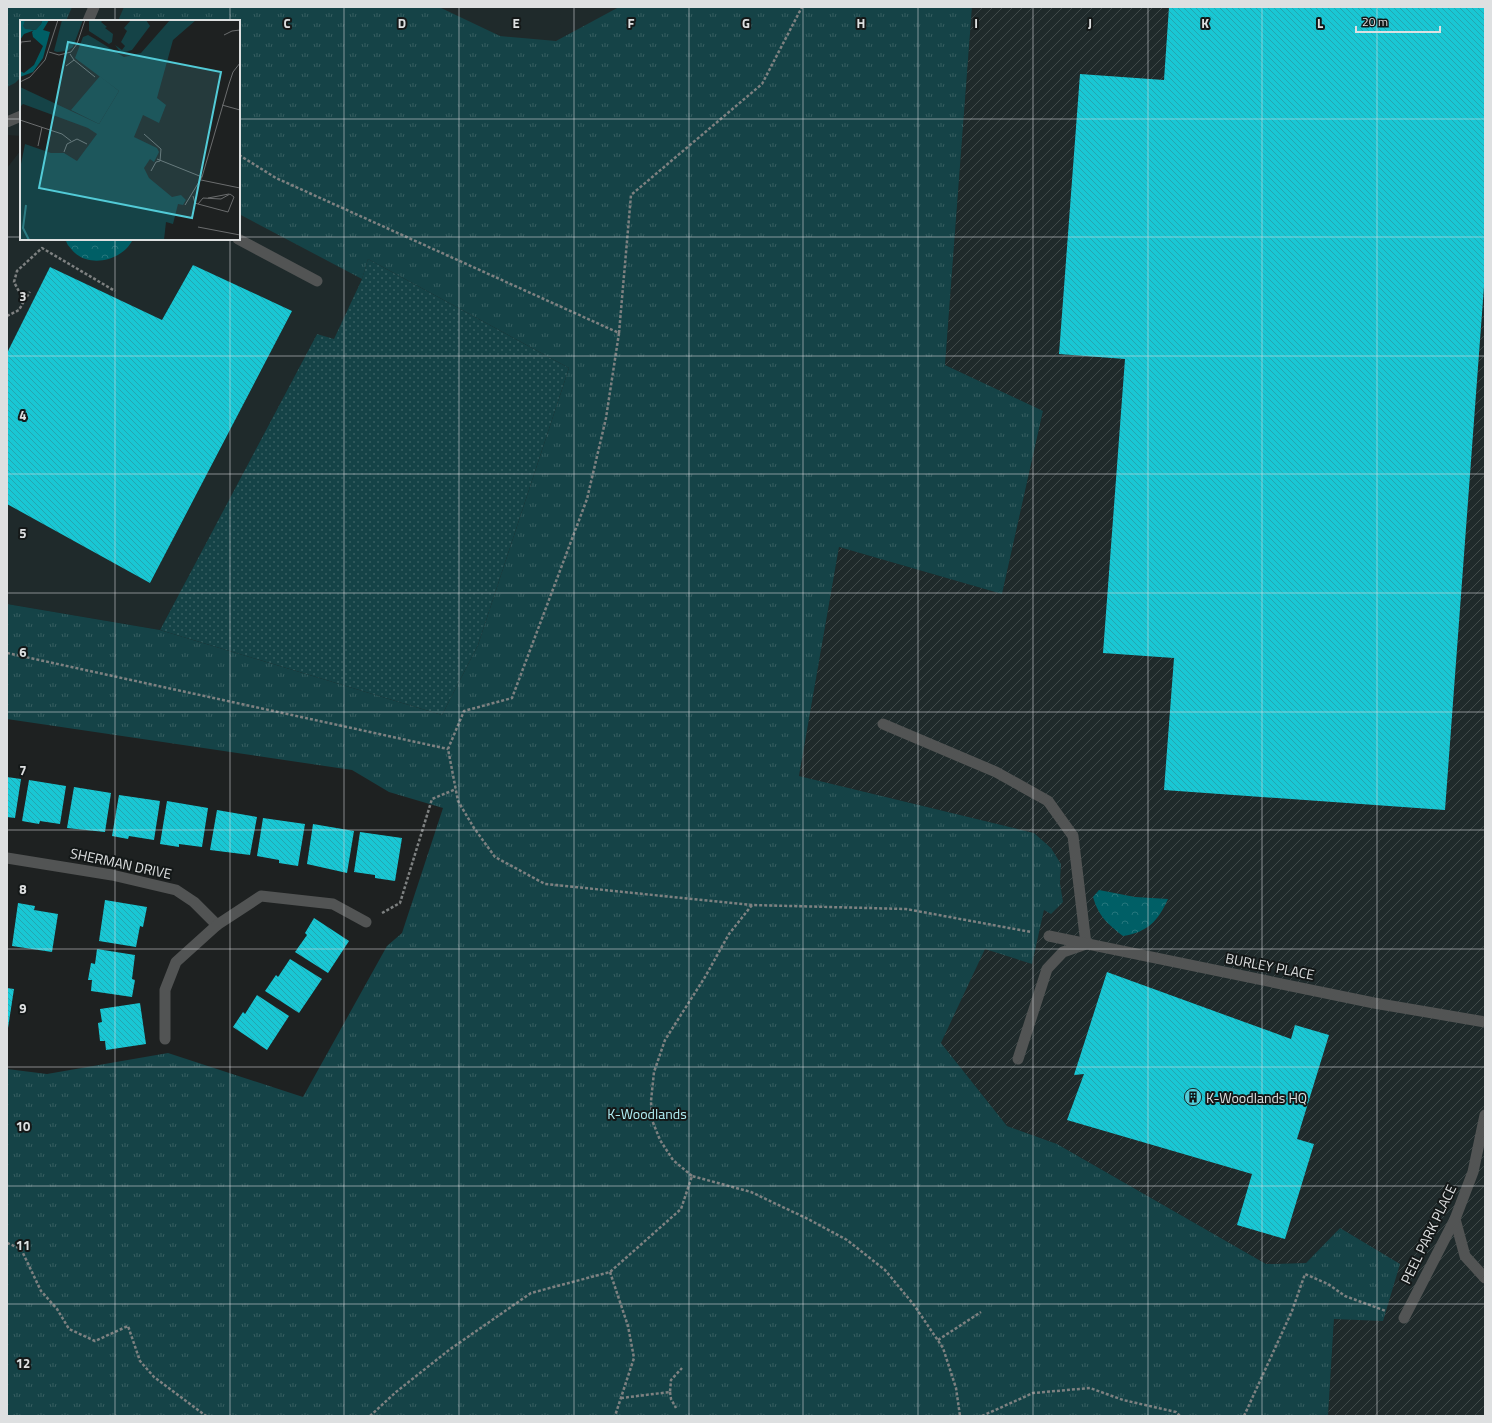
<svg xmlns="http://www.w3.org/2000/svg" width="1492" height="1423" viewBox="0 0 1492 1423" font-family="'Titillium Web',sans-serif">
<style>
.built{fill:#1f2a2b}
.industrial{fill:url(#industrial-furrows)}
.grass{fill:url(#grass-dots)}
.forest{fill:url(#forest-crowns)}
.park{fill:url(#park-tufts)}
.building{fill:url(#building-back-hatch)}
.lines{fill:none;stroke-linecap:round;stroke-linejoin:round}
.path{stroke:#7e8181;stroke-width:2.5;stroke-dasharray:3 2;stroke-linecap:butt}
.service{stroke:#525454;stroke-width:11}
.minor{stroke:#525454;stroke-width:11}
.grid{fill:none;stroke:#dee0e1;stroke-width:1;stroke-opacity:0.55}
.labels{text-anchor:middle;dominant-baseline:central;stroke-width:4;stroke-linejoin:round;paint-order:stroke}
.street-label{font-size:14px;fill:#dee0e1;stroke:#141818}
.poi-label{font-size:14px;fill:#dee0e1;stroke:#141818;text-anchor:start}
.park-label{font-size:14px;fill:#b3f0f6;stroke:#141818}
.inset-river{fill:none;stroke:#2d7c83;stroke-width:2}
.inset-road{fill:none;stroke:#6b6d6e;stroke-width:1}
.view{fill:#52cbd7;fill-opacity:0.15;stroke:#52cbd7;stroke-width:2}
.inset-edge{fill:none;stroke:#dee0e1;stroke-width:2}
.grid-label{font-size:13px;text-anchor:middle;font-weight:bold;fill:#dee0e1;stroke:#141818;stroke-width:4;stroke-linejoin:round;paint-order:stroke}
</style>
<defs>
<pattern id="industrial-furrows" width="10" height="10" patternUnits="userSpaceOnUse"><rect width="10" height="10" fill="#1f2a2b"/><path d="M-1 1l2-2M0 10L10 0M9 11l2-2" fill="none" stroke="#3f4949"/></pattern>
<pattern id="grass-dots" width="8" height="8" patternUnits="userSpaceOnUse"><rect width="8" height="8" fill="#154347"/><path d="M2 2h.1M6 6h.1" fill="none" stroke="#375e61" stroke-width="1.8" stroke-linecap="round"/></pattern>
<pattern id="forest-crowns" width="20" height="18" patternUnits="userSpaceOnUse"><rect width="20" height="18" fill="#005f66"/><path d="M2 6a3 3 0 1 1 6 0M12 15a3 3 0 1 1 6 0" fill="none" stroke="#25767c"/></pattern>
<pattern id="park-tufts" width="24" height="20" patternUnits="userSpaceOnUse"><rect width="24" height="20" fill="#154347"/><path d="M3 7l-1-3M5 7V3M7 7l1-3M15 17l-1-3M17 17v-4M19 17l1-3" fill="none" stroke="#375e61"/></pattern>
<pattern id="building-back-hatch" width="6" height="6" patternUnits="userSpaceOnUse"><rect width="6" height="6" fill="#19c7d4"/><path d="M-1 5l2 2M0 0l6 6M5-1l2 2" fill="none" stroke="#24a6b0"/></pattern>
</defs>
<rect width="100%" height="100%" fill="#1e2121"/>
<polygon class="built" points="7,7 698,7 362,279 334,340 317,334 160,630 7,604 7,168 21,150 21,239 239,239 239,21 21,21 21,136 7,135"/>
<polygon class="industrial" points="972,7 1485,7 1485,1416 1328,1416 1340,1228 1306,1263 1266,1264 1057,1144 1007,1126 941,1043 985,948 1032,964 1044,910 1063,902 1060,883 1061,864 1051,848 1034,833 799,776 839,547 1002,594 1043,412 945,365"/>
<polygon class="grass" points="368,259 569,368 478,645 442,715 160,630 317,334 334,339 362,279"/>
<g class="forest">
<path d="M66,239H133C123,261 88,269 72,250C69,246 66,244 66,239Z"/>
<path d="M1099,890L1135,897L1168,899C1158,921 1148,932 1123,936C1107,923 1099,917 1093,897Z"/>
</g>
<g class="park">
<polygon points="7,7 72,7 66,21 21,21 21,77 15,83 7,87"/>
<polygon points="124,7 439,7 500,36 556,41 619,7 972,7 945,365 1043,411 1002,594 839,547 799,776 1034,833 1051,848 1061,864 1060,883 1063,902 1051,914 1044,910 1032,964 985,949 941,1043 1007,1126 1057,1144 1266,1264 1306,1263 1340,1228 1400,1264 1383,1321 1334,1319 1328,1416 7,1416 7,1069 47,1074 168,1053 303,1097 387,946 402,933 443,808 389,792 352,770 7,719 7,604 160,630 442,715 478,645 569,368 368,259 362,279 239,214 239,21 118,21"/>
</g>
<g class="building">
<polygon points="1169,7 1485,7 1485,273 1445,810 1164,790 1174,658 1103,653 1125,359 1059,354 1080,74 1164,80"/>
<polygon points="193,265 292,311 150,583 7,504 7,353 50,267 162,320"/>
<polygon points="7,777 21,779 15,818 7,817"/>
<polygon points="29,780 66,786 60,824 40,821 39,824 22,821"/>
<polygon points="74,787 111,793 105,832 67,828"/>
<polygon points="119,795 160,801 154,840 129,836 128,839 112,836"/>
<polygon points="167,801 208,808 202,847 179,844 179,847 160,844"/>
<polygon points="217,810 257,817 250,855 210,850"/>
<polygon points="263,818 305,824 298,866 279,863 279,860 257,856"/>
<polygon points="313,824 354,831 347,873 307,864"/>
<polygon points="360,832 402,838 395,881 375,878 375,875 354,872"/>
<polygon points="105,900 147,907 143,927 140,926 136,947 99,941"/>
<polygon points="18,903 35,906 34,910 58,914 52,952 12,946"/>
<polygon points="314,918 349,941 328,973 295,952 307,935 305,933"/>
<polygon points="97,949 135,955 132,979 135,980 132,997 91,991 92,980 88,980 91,963 95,964"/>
<polygon points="290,959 322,979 299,1013 265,991 276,975 278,977"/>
<polygon points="1107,972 1291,1039 1295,1025 1329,1035 1297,1139 1314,1144 1285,1239 1237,1225 1252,1174 1067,1120 1084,1074 1074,1075"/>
<polygon points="7,988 14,989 8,1028 7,1028"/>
<polygon points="257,995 289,1016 267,1050 233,1027 243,1012 245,1014"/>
<polygon points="140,1003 146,1044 106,1050 105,1041 100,1041 98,1023 102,1022 100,1009"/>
</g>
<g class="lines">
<g class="path">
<polyline points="239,155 276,178 619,333 606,418 587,499 512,698 464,711 448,749 458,801 474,828 495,857 545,884 752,905 906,909 1031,932"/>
<polyline points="24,301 30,292"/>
<polyline points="7,316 19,310 24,301 14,282 17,271 42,248 115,291"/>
<polyline points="619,333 631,195 762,84 802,7"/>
<polyline points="7,653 448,749"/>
<polyline points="382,913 400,903 432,799 456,789"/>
<polyline points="692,1176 673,1160 660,1140 652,1120 651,1101 654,1072 665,1040 705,977 729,934 752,905"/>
<polyline points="7,1243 21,1249 41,1291 57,1309 69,1329 95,1341 128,1326 140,1361 154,1377 206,1416"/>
<polyline points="610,1272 628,1326 634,1358 615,1416"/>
<polyline points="938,1340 981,1312"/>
<polyline points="670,1392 671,1399 676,1408"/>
<polyline points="621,1398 670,1392 671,1380 682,1368"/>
<polyline points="370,1416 396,1392 449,1350 531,1293 610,1272 681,1209 692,1176 751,1192 808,1219 847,1240 885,1270 914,1305 943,1348 956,1388 960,1416"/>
<polyline points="982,1416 1033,1393 1090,1388 1123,1400 1176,1412 1180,1416"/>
<polyline points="1244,1416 1292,1311 1305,1274 1328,1284 1345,1296 1386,1311"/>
</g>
<g class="service">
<polyline points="238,239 317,281"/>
<polyline points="883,724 996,772 1048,801 1073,836 1086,944 1063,952 1047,969 1018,1059"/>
<polyline points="1455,1219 1465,1256 1485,1278"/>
</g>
<g class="minor">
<polyline points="88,21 94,7"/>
<polyline points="7,122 21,116"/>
<polyline points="7,858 112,875 176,890 194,902 217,925"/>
<polyline points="1049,936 1374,1003 1485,1022"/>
<polyline points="165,1039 165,990 176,962 217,925 261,896 333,904 366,922"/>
<polyline points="1404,1318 1455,1219 1473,1172 1485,1115"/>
</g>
</g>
<path class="grid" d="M115,7V21M230,7V21M344,7V1416M459,7V1416M574,7V1416M689,7V1416M803,7V1416M918,7V1416M1033,7V1416M1148,7V1416M1262,7V1416M1377,7V1416M7,119H21M239,119H1485M7,237H21M239,237H1485M115,239V1416M230,239V1416M7,356H1485M7,474H1485M7,593H1485M7,712H1485M7,830H1485M7,949H1485M7,1067H1485M7,1186H1485M7,1304H1485"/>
<defs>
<symbol id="building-disc" viewBox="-11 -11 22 22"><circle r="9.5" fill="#52cbd7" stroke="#141818"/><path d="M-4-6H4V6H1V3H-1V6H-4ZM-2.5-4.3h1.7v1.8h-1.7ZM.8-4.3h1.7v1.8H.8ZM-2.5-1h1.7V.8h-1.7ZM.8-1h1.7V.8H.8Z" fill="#111"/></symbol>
</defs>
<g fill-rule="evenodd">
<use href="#building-disc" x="1183" y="1087" width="20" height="20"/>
</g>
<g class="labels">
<g class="street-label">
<text transform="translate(121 863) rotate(12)">SHERMAN DRIVE</text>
<text transform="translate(1270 966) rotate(11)">BURLEY PLACE</text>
<text transform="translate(1428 1234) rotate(-64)">PEEL PARK PLACE</text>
</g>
<g class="poi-label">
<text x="1206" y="1097">K-Woodlands HQ</text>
</g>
<g class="park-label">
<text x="647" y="1113">K-Woodlands</text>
</g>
</g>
<g transform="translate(20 20)">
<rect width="220" height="220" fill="#1e2121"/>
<path d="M69,0H83L81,2L87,7L85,8L93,14L92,22L89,24L69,11ZM111,0H126L130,6L112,30L101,33L95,25L102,30L105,26L101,22L107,11L104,8ZM80,56L99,71L79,104L51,90Z" fill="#154347"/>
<path d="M0,0H5L10,9L15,10L4,14L0,20ZM22,0H29L23,10L30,12L23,38L13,52L0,57V51L4,53L14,45L23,26L13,17L12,12L21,4Z" fill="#005f66"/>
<path d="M42,0H63L53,27L47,31L37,32L34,31ZM150,0H176L153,20L137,78L146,85L139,103L123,95L114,117L137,128L139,132L134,142L130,139L124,148L129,158L152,177L161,175L166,180L163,185L158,184L153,204L146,202L144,220H0V149L5,124L31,133H44L57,141L77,114L68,108L3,84L0,87V67L79,104L99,71L55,38L63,17L68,15L75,19L104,37L121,33Z" fill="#154347"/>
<path d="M5,0H22L21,4L16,10L5,9L3,6Z" fill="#154347"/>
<path class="inset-river" d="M6,185L3,208L9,220"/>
<path class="inset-road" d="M204,15L212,11L220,10M0,29L1,22L11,21M29,32L39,35L51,32L57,24L65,0M54,40L75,57M46,46L54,40L50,34M0,62L10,57L25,40L38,0M202,85L220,90M0,100L42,114L51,121M124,114L141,129L140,141L136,142L131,151M18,126L22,107M44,132L47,124L57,119L67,124M137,139L182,157M181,160L220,168M173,176L175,183L178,184L183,178L201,179L210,174L214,177L208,192L178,184M188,178L209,174M165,185L182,157L209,64L213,52L220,43M178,207L220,215"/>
<path class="view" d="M48,22L201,52L172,198L19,168Z"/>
<rect width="220" height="220" class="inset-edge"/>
</g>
<g class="grid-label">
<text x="287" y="28">C</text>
<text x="402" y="28">D</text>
<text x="516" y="28">E</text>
<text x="631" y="28">F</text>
<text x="746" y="28">G</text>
<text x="861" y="28">H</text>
<text x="976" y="28">I</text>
<text x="1090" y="28">J</text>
<text x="1205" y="28">K</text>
<text x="1320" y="28">L</text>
<text x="23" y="301">3</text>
<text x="23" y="420">4</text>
<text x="23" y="538">5</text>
<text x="23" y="657">6</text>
<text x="23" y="775">7</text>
<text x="23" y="894">8</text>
<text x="23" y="1013">9</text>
<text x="23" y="1131">10</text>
<text x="23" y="1250">11</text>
<text x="23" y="1368">12</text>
</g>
<rect width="1492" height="1423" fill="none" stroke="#dee0e1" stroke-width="16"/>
<path d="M1356 26v6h84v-6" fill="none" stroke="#dee0e1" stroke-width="2"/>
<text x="1362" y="26" font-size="12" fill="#dee0e1" stroke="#141818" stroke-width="3" paint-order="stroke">20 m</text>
</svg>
